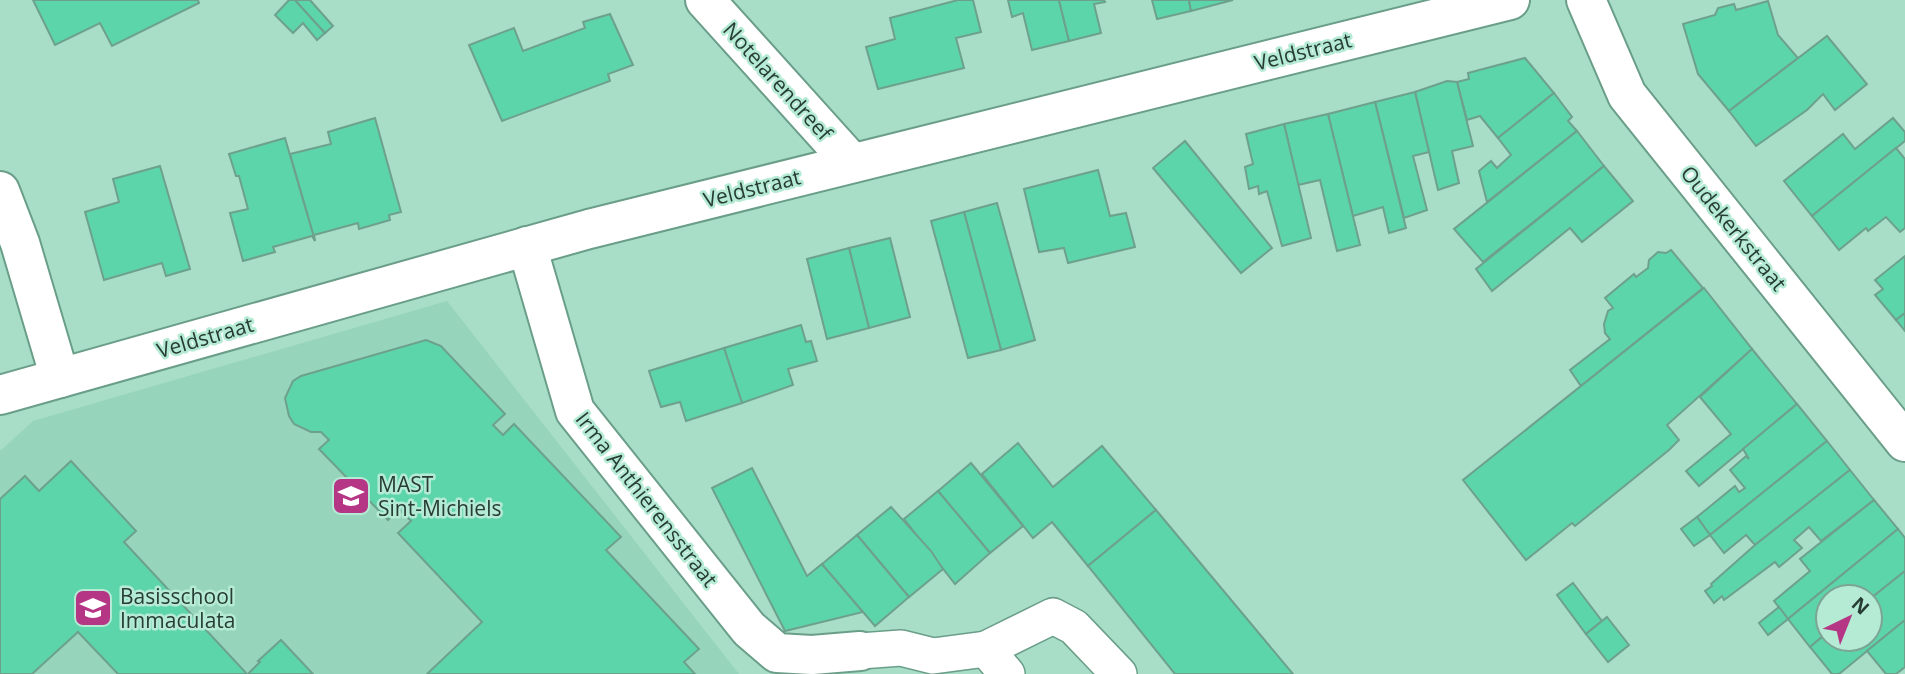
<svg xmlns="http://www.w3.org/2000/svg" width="1905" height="674" viewBox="0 0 1905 674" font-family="'Open Sans',sans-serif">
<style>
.built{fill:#96d5bb}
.building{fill:#5dd5ab;stroke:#6da18c;stroke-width:2}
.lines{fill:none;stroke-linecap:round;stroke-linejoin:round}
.pedestrian-casing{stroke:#6a9e89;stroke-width:38}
.minor-casing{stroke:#6a9e89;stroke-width:42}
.pedestrian{stroke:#fff;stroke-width:35}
.minor{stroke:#fff;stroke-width:38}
.labels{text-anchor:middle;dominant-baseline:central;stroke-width:5;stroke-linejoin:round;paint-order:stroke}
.street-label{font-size:21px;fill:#273d34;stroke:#b5ebd4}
.poi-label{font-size:21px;fill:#273d34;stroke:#b5ebd4;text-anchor:start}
</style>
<rect width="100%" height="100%" fill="#a8dec7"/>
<polygon class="built" points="447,301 739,674 0,674 0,451 33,421"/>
<g class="building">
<polygon points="33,0 198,0 199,3 112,46 100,23 55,45"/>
<polygon points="289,0 295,0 325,33 317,40 303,23 293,33 275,15"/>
<polygon points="295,0 310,0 333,26 325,33"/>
<polygon points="958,0 973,0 981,32 956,38 964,68 878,89 866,47 895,39 890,18"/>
<polygon points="1008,0 1059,0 1069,41 1032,50 1023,13 1012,17"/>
<polygon points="1059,0 1104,0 1105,2 1094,4 1101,33 1069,41"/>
<polygon points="1152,0 1189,0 1191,11 1157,19"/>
<polygon points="1189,0 1233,0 1191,11"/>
<polygon points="1768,1 1778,35 1798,58 1729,111 1698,74 1683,24 1715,15 1718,8 1734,4 1736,10"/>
<polygon points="610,14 633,65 608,74 610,81 502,121 469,45 514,28 523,51 585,28 583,22"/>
<polygon points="1827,36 1867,84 1835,110 1823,94 1807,110 1756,146 1729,111"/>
<polygon points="1525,58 1554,93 1498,138 1480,116 1467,120 1457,82 1469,79 1468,73"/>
<polygon points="1447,81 1457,82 1473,146 1452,151 1459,183 1438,190 1415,92"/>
<polygon points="1415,92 1429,152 1413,156 1427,210 1404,218 1375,102"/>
<polygon points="1554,93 1572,117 1568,121 1577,131 1487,202 1479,171 1491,161 1497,168 1511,155 1498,138"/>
<polygon points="1375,102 1406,228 1389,233 1383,207 1353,216 1328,114"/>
<polygon points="1328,114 1360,245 1337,251 1320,180 1298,185 1284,124"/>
<polygon points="375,118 401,212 389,215 390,220 359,229 358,223 314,235 315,241 290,154 331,144 328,132"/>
<polygon points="1893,118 1905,132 1905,141 1812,216 1784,181 1843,134 1855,149"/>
<polygon points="1284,124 1311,238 1282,246 1267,191 1259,194 1258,186 1249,189 1245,167 1253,164 1246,134"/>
<polygon points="1577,131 1604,166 1483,262 1454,229"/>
<polygon points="285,138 315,241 312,236 273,247 275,252 243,261 230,213 248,209 239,176 236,176 229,154"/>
<polygon points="1185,141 1272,248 1241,273 1153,168"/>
<polygon points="1896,148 1905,159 1905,228 1900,232 1886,217 1868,231 1866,228 1839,250 1812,216"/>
<polygon points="160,166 190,269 166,276 162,263 104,280 85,212 119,202 113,179"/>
<polygon points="1604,166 1633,201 1582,242 1570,228 1492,291 1476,269"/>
<polygon points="1098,170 1110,216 1126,213 1135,247 1068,263 1064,248 1039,252 1024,189"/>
<polygon points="997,203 1035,340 1001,350 964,212"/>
<polygon points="964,212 1001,350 968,358 931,221"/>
<polygon points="890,238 910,317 869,328 849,248"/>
<polygon points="849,248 869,328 827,339 807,259"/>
<polygon points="1671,250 1703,288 1581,386 1570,370 1610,339 1605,333 1604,324 1608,311 1613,308 1605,298 1634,274 1636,277 1648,268 1649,260 1658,252 1666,253"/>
<polygon points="1905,256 1905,313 1896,320 1875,295 1883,289 1875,280"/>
<polygon points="1704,288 1752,349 1667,425 1679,440 1669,450 1575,526 1572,523 1526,560 1463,480"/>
<polygon points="1905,313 1905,331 1896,320"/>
<polygon points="801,325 806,342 811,341 817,361 788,369 793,385 742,403 724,348"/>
<polygon points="426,340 441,346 505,414 493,425 503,435 514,424 621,537 606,550 699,649 684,662 695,674 427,674 482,622 398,533 411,521 399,509 388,520 319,449 329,440 321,432 311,432 294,424 289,416 285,398 293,381 301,376"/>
<polygon points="724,348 742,403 686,421 680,402 661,407 649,371"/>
<polygon points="1752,349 1797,404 1699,486 1686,471 1731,434 1700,397"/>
<polygon points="1797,404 1827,441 1710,535 1697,517 1735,486 1739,492 1745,488 1730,470 1746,456 1749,459 1743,449"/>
<polygon points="1827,441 1850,470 1755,545 1746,535 1724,553 1710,535"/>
<polygon points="1018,443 1053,487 1102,446 1156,510 1088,566 1052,522 1033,538 982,474"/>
<polygon points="71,461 136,531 124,542 247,674 118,674 78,632 32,674 0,674 0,499 25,476 39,491"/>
<polygon points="971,463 1023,526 990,553 938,491"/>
<polygon points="752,468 807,576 822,564 863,612 785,631 712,488"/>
<polygon points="1850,470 1874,500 1821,541 1809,527 1794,540 1802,548 1779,567 1775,562 1724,600 1722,596 1714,603 1705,591 1712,586 1711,584 1755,545"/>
<polygon points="938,491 990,553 955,584 904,519"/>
<polygon points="1874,500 1898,529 1788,619 1774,601 1810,571 1800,559"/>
<polygon points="891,507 931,551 943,569 909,597 857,535"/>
<polygon points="1156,510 1293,674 1175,674 1088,566"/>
<polygon points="1697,517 1710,535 1694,546 1681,529"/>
<polygon points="1898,529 1905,538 1905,571 1870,599 1828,597 1828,632 1810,647 1788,619"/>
<polygon points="857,535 909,597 875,626 822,564"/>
<polygon points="1905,571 1905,620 1839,674 1832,674 1810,647 1828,632 1828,639 1870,639 1870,599"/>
<polygon points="1573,583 1602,621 1586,634 1557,595"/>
<polygon points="1779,607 1788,619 1768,635 1759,623"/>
<polygon points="1607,617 1629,645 1608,662 1586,634"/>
<polygon points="1905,620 1905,667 1896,674 1886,674 1867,651"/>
<polygon points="281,640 313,674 248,674 260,662 258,661"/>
</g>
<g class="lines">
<defs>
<g id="pedestrian">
<polyline points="986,649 1007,674"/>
<polyline points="860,651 901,648 933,656 986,649 1053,616 1074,627 1119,674"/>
</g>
<g id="minor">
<polyline points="705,0 852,163"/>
<polyline points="1586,0 1627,95 1905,442"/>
<polyline points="0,191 20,243 60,378"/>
<polyline points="527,246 575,411 749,629 777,653 812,655 860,651"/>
<polyline points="0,395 589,229 1510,0"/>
</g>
</defs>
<use href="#pedestrian" class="pedestrian-casing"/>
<use href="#minor" class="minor-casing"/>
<use href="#pedestrian" class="pedestrian"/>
<use href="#minor" class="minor"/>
</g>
<defs>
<symbol id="school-square" viewBox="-11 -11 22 22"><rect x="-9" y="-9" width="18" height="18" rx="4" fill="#b53684" stroke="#b5ebd4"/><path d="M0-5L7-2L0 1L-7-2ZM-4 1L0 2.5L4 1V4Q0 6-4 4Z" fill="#fff"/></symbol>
</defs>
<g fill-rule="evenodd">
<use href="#school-square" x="329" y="474" width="44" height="44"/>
<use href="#school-square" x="71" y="586" width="44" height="44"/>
</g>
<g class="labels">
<g class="street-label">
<text transform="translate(1303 51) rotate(-14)">Veldstraat</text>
<text transform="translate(778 81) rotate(48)">Notelarendreef</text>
<text transform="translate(752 188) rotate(-14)">Veldstraat</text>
<text transform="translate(1734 228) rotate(51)">Oudekerkstraat</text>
<text transform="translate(205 337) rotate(-16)">Veldstraat</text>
<text transform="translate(647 499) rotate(52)">Irma Anthierensstraat</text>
</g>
<g class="poi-label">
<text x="378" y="484">MAST<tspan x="378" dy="24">Sint-Michiels</tspan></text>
<text x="120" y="596">Basisschool<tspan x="120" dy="24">Immaculata</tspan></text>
</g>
</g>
<g transform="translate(1849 618) rotate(43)"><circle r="33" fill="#b5ebd4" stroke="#7ca594" stroke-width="2"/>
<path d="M0-5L12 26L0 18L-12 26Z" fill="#b53684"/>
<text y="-10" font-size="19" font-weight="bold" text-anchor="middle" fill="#273d34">N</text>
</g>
</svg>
